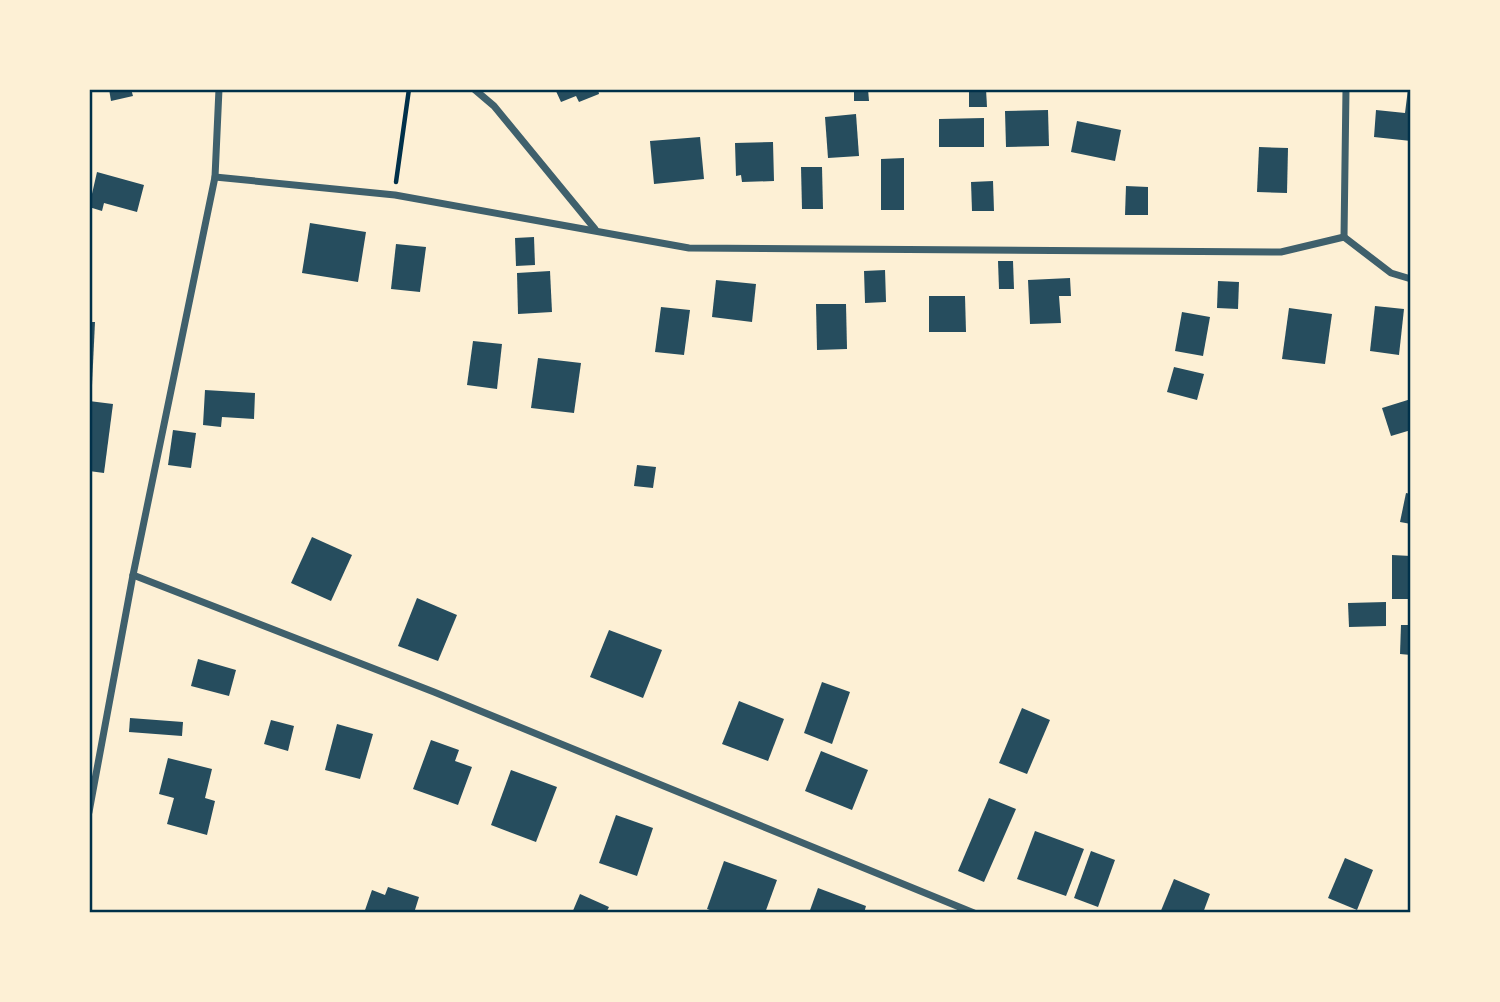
<svg xmlns="http://www.w3.org/2000/svg" width="1500" height="1002" viewBox="0 0 1500 1002" font-family="'PT Sans Narrow',sans-serif">
<style>
.building{fill:#264d5e}
.lines{fill:none;stroke-linecap:round;stroke-linejoin:round}
.path{stroke:#003049;stroke-width:4.5}
.minor{stroke:#3f606c;stroke-width:7}
.neatline{fill:none;stroke:#003049;stroke-width:2.5}
</style>
<rect width="100%" height="100%" fill="#fdf0d5"/>
<g class="building">
<polygon points="109,89 131,89 133,96 111,101"/>
<polygon points="555,89 598,89 599,94 579,102 576,96 561,102"/>
<polygon points="854,89 868,89 869,101 854,101"/>
<polygon points="969,89 986,89 987,107 969,107"/>
<polygon points="1408,89 1411,89 1411,141 1374,137 1376,110 1405,113"/>
<polygon points="1048,110 1049,146 1006,147 1005,111"/>
<polygon points="856,114 859,156 828,158 825,117"/>
<polygon points="984,118 984,147 939,147 939,119"/>
<polygon points="1077,121 1121,130 1115,161 1071,152"/>
<polygon points="700,137 704,179 654,184 650,141"/>
<polygon points="773,142 774,181 742,182 741,175 736,176 735,143"/>
<polygon points="1259,147 1288,148 1287,193 1257,192"/>
<polygon points="904,158 904,210 881,210 881,159"/>
<polygon points="801,167 822,167 823,209 802,209"/>
<polygon points="97,172 144,185 137,212 104,203 102,211 89,207"/>
<polygon points="993,181 994,211 972,211 971,182"/>
<polygon points="1126,186 1148,187 1148,215 1125,215"/>
<polygon points="310,223 366,232 358,282 302,273"/>
<polygon points="534,237 535,265 516,266 515,238"/>
<polygon points="396,244 426,247 420,292 391,289"/>
<polygon points="998,261 1013,261 1014,289 999,289"/>
<polygon points="885,270 886,302 865,303 864,271"/>
<polygon points="550,271 552,312 518,314 517,273"/>
<polygon points="1070,278 1071,296 1059,296 1061,323 1030,324 1028,280"/>
<polygon points="716,280 756,284 752,322 712,317"/>
<polygon points="1218,281 1239,282 1238,309 1217,308"/>
<polygon points="929,296 965,296 966,332 929,332"/>
<polygon points="816,304 846,304 847,349 817,350"/>
<polygon points="1375,306 1404,309 1399,355 1370,351"/>
<polygon points="661,307 690,310 684,355 655,352"/>
<polygon points="1289,308 1332,314 1325,364 1282,359"/>
<polygon points="1182,312 1210,317 1203,356 1175,351"/>
<polygon points="89,322 95,322 92,385 89,385"/>
<polygon points="473,341 502,344 497,389 467,385"/>
<polygon points="538,358 581,363 574,413 531,408"/>
<polygon points="1174,367 1204,374 1197,400 1167,392"/>
<polygon points="205,390 255,393 254,419 222,417 221,427 203,425"/>
<polygon points="1411,399 1411,430 1391,436 1382,408"/>
<polygon points="89,401 113,404 104,473 89,471"/>
<polygon points="173,430 196,433 191,468 168,465"/>
<polygon points="637,465 656,467 653,488 634,486"/>
<polygon points="1406,493 1411,494 1411,524 1400,522"/>
<polygon points="312,537 352,555 331,601 291,583"/>
<polygon points="1392,555 1411,556 1411,599 1392,599"/>
<polygon points="417,598 457,615 438,661 398,646"/>
<polygon points="1386,602 1386,626 1349,627 1348,603"/>
<polygon points="1401,625 1411,625 1411,655 1400,654"/>
<polygon points="609,630 662,650 643,698 590,677"/>
<polygon points="198,659 236,670 229,696 191,686"/>
<polygon points="822,682 850,692 832,744 804,733"/>
<polygon points="739,701 784,719 768,761 722,744"/>
<polygon points="1022,708 1050,720 1027,774 999,763"/>
<polygon points="130,718 183,722 182,736 129,732"/>
<polygon points="271,720 294,726 288,751 264,744"/>
<polygon points="337,724 373,734 360,779 325,770"/>
<polygon points="431,740 459,750 455,761 472,767 458,805 413,789"/>
<polygon points="821,751 868,770 852,810 805,791"/>
<polygon points="168,758 212,769 205,798 215,801 207,835 167,824 174,798 159,794"/>
<polygon points="511,770 557,787 536,842 491,825"/>
<polygon points="989,798 1016,809 984,882 958,871"/>
<polygon points="616,815 653,828 637,876 599,863"/>
<polygon points="1035,831 1084,849 1066,896 1017,879"/>
<polygon points="1091,851 1115,860 1098,907 1074,898"/>
<polygon points="1345,858 1373,870 1357,910 1328,898"/>
<polygon points="724,861 777,880 765,913 718,913 707,909"/>
<polygon points="1174,879 1210,894 1203,913 1160,913"/>
<polygon points="388,887 419,897 414,913 364,913 372,890 385,895"/>
<polygon points="818,888 866,906 864,913 809,913"/>
<polygon points="580,894 609,907 606,913 572,913"/>
</g>
<g class="lines">
<polyline class="path" points="396,182 409,89"/>
<g class="minor">
<polyline points="474,89 494,106 595,229"/>
<polyline points="215,177 395,195 689,248 1281,252 1344,237"/>
<polyline points="1344,237 1346,89"/>
<polyline points="1344,237 1391,273 1411,279"/>
<polyline points="133,575 434,692 974,913"/>
<polyline points="89,812 133,575 215,177 219,89"/>
</g>
</g>
<rect width="1500" height="1002" fill="none" stroke="#fdf0d5" stroke-width="182"/>
<rect x="91" y="91" width="1318" height="820" class="neatline"/>
</svg>
